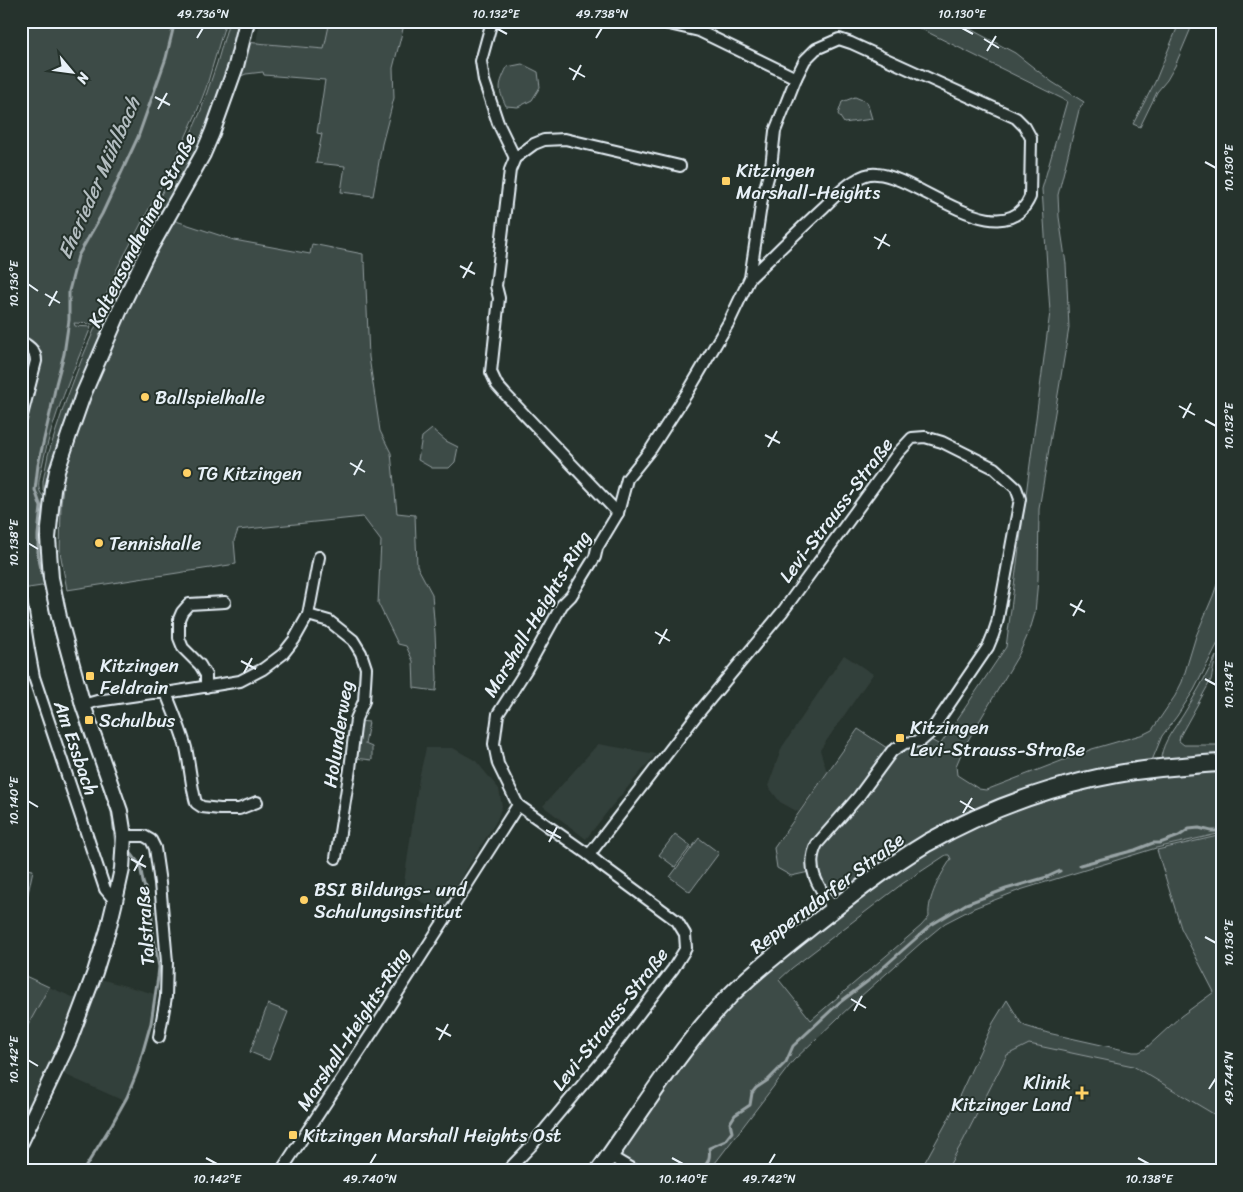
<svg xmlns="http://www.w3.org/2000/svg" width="1243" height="1192" viewBox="0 0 1243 1192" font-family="Sriracha,sans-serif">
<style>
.built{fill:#333f3a}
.green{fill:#3e4b47;stroke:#939ea0;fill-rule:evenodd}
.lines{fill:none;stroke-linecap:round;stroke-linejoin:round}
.stream{stroke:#98a3a5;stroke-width:3}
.street-casing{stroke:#e8f1f8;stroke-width:14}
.secondary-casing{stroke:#e8f1f8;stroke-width:18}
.primary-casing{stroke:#e8f1f8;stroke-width:20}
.street{stroke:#26332d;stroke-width:10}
.secondary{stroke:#26332d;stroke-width:14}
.primary{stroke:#26332d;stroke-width:16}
.ticks{fill:none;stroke:#e8f1f8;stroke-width:2}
.poi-dot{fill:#ffd166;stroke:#26332d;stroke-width:2}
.labels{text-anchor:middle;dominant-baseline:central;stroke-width:4;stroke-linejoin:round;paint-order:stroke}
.poi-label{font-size:19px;fill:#e8f1f8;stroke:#26332d;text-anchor:start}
.street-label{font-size:19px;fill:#e8f1f8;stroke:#26332d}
.water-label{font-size:20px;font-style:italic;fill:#b3bdc0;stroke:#26332d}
.neatline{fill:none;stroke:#e8f1f8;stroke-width:2}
.ticks-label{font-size:12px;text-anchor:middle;fill:#e8f1f8}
</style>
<rect width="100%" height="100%" fill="#26332d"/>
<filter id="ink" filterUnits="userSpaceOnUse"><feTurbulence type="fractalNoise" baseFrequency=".02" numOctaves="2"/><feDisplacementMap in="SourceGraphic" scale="10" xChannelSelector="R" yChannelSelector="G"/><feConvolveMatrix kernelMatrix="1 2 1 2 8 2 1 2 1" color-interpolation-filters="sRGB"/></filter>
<g filter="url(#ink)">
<g class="built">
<polygon points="260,21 330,21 324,49 256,43"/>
<polygon points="844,655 873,674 820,750 827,772 798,812 780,802 768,786 782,747"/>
<polygon points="598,744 656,754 611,807 586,839 543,806"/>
<polygon points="426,748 453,748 476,761 499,789 502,806 497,820 439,914 403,889 419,778"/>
<polygon points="100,979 155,994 150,1023 143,1049 136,1072 126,1096 124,1101 50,1068 21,1130 21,1033 23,1034 49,987 89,1004"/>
<polygon points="1029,1044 1133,1066 1222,1119 1222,1171 946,1171 963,1141 1007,1055"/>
</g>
<g class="green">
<path d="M21,21H226L206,88L196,114L175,160L117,269L94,324L74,323L75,326L91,327C73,372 52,418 42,466C41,473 38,481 39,488C40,494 44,497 48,501V585L22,589L21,553L27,552L24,507H21V428L38,362L21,339Z"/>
<polygon points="229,21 244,21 215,119 157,231 49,495 45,493 43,490 43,481 48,455 65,403 81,361 110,292 178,162 200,113 217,63"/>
<polygon points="330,21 405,21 393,68 394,98 382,144 373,196 341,192 345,166 316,163 322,134 317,133 325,80 264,75 263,72 246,74 234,79 245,42 324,49"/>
<path d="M905,21H955L1015,53L1052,82L1084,102L1079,110L1058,195L1059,217L1066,264L1069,328L1039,509L1038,579L1035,613L1030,630L1019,654L964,747L956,766L957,775L979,789L986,790L1092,749L1144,734L1152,730L1175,696L1182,682L1196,636L1213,596L1222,570V635L1194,690L1177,716L1162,736L1151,763L1059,783L836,895C819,885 819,875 814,857L817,851L891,759L899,750L929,739L940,745L1006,647L1050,312L1042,189L1067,101Z"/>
<polygon points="1180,21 1194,21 1175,66 1167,80 1157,92 1140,127 1133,124 1155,82"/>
<path d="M522,64L538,72L540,87L532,100L518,107L506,106C497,87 499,85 507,67Z"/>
<polygon points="855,97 867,102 872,119 844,123 838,114 842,102"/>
<polygon points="170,219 234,240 310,254 312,244 363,254 363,262 365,263 369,357 380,431 391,453 397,513 415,515 417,566 432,594 435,633 437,678 436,691 414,688 413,661 406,646 398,644 378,603 381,541 363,517 238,530 234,541 236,564 67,590 60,552 61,504 63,487 59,485 101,358"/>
<polygon points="432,429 446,441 458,447 455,462 449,468 432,468 418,460 422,437"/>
<path d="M1216,656L1211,680L1180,736L1179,741L1184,745H1222V759L1165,760L1161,757C1164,740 1174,729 1183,715C1195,696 1206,676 1216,656Z"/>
<polygon points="359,721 369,722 365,744 372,747 372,760 355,758"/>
<polygon points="858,729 890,750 863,785 818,838 809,872 791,876 777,868 774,848"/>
<path d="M1222,767V833L1156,848L1020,890L974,908L945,923L922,942L860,997L793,1061L709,1171H641L621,1159L619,1152L653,1102L727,1007L835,913L929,850L1000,814L1094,783ZM946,855H949L951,859C941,874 927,898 929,917L921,926L811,1020L779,980L792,968L902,884Z"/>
<polygon points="675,834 691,846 675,867 659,855"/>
<polygon points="1222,835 1222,1119 1133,1066 1029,1044 1007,1055 963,1141 946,1171 920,1171 949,1118 993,1023 1007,1000 1021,1023 1025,1026 1048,1033 1133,1052 1139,1052 1145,1049 1181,1016 1214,992 1181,928 1157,850"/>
<polygon points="699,838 719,853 690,892 670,877"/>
<polygon points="21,868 33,870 21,926"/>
<polygon points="21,974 49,987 23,1034 21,1033"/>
<polygon points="268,1004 288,1012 269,1060 250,1052"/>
</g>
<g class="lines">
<g class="stream">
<polyline points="67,673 55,631 38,555 38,535 41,507 35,490 38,465 51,409 56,384 64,354 69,320 69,291 78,256 102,214 138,137 166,58 175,21"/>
<polyline points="97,767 112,812 116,844 118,845"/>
<polyline points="1080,865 1135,850 1153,843 1160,843 1171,839 1179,836 1189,829 1199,828 1211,831 1216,831 1222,827"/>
<polyline points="83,1171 112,1124 127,1097 137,1072 151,1023 158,977 159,967 153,934 151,907 143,882 140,865 130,852"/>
<path d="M696,1171C707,1167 711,1159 709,1148L725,1141L732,1132L730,1123L735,1115L750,1105L752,1093L756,1088L768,1080L786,1062L793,1046L839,1003L868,981L931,925L966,904L1006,889L1047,877L1060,871"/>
</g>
<defs>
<g id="street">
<polyline points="492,21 481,61 484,81 498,123 515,158"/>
<polyline points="656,21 699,31 796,78"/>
<path d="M21,342C30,346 36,352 36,361L21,419"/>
<polyline points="618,513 505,394 497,385 491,372 499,298 496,286 510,170 515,158 534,144 544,140 565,139 680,166"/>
<polyline points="21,600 29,650 34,677 105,889 115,901"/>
<polyline points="308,615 329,621 353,640 361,653 366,668 364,701 356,719 350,769 336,858"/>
<polyline points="206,687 206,675 200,665 183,648 179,638 179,619 182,612 189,604 225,602"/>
<path d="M166,693C173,711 181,729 186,748C190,766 191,785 196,803L202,807L220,809H239L257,802"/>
<polyline points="83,705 97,701 152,693 166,693 240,681 263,669 283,654 294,640 308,615 319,557"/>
<polyline points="124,836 144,836 151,840 155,848 160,883 167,962 166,997 159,1037"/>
<path d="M589,855L696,716L783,611L898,453L912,438L925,437L942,442L994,468L1016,488L1020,499L997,623L993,635L988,647L929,734L921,741L905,743L892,751L859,796L817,844C804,869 820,889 834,909"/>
<polyline points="610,1156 635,1171"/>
<polyline points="281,1171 377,1025 518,805"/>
<path d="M507,1171L531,1146L609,1053L673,969L686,948L685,934L677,921L601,865L589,855L518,805L498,764L494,744L498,714L526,670L562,605L571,596L595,557L597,548L618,513L627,479L651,449L689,390L729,322L750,278L762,199L771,167L775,131L796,78L805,60L816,49L839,39L851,43L1016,118L1025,127L1031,138L1030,197C1003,258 917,176 877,174C870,173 862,176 856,180C846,185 832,199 824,207C799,230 775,254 750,278"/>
</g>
<polyline id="secondary" points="21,1142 69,1041 95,972 108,930 115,901 122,869 124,836 120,811 83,705 59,617 51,578 48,538 53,490 57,471 69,435 83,395 123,303 145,257 203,154 212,133 236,66 247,21"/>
<path id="primary" d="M599,1171C639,1115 675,1055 722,1004C749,975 782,950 813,925C850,896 887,867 927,843C1005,799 1093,772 1183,766C1196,765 1209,763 1222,763"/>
</defs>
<use href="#street" class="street-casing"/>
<use href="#secondary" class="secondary-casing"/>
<use href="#primary" class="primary-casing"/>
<use href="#street" class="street"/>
<use href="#secondary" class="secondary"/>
<use href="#primary" class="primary"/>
</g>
</g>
<path class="ticks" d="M496,28L507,34M962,28L973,34M197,38L203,28M596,38L602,28M984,39L999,48M987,51L996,36M569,68L585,77M573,80L581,65M155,97L170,105M158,109L167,93M1205,162L1216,168M874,237L890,246M878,249L886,234M460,266L475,274M463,278L472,262M28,284L38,291M45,294L60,303M49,306L57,291M1179,406L1195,415M1183,418L1191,403M1205,420L1216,426M765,435L780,443M768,447L777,431M350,463L365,472M354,475L362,460M28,543L38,549M1070,604L1085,612M1073,616L1082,600M655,632L670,641M659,644L667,629M241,661L256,669M244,673L252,658M1205,679L1216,685M28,801L38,807M960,801L975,810M963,813L972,798M546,830L561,838M549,842L557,827M131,859L146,867M134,871L143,855M1205,937L1216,943M851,999L866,1008M854,1011L862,996M436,1028L451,1036M439,1040L448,1024M28,1060L38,1066M1209,1089L1216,1078M206,1158L217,1164M672,1158L683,1164M1138,1158L1149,1164M370,1164L376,1154M769,1164L775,1154"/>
<g class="poi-dot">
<rect x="721" y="176" width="10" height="10" rx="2.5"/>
<circle cx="145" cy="397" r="5"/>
<circle cx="187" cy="473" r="5"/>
<circle cx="99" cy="543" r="5"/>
<rect x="85" y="671" width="10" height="10" rx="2.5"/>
<rect x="84" y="715" width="10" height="10" rx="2.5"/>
<rect x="895" y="733" width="10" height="10" rx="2.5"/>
<circle cx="304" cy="900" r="5"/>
<path d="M1079.5 1085.5h5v5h5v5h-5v5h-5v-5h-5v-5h5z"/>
<rect x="288" y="1130" width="10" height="10" rx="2.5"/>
</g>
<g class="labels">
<g class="poi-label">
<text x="736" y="170">Kitzingen<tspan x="736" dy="22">Marshall-Heights</tspan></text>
<text x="155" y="397">Ballspielhalle</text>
<text x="197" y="473">TG Kitzingen</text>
<text x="109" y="543">Tennishalle</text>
<text x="100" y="665">Kitzingen<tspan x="100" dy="22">Feldrain</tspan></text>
<text x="99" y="720">Schulbus</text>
<text x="910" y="727">Kitzingen<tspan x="910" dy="22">Levi-Strauss-Straße</tspan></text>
<text x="314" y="889">BSI Bildungs- und<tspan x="314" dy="22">Schulungsinstitut</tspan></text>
<text x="1071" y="1082" text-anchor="end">Klinik<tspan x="1071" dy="22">Kitzinger Land</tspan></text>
<text x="303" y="1135">Kitzingen Marshall Heights Ost</text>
</g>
<g class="street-label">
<text transform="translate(142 230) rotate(-63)">Kaltensondheimer Straße</text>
<text transform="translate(836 510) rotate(-53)">Levi-Strauss-Straße</text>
<text transform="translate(537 614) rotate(-59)">Marshall-Heights-Ring</text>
<text transform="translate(338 734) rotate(-81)">Holunderweg</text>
<text transform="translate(76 748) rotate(71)">Am Essbach</text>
<text transform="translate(827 893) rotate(-37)">Repperndorfer Straße</text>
<text transform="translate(145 926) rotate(-94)">Talstraße</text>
<text transform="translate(610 1019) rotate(-52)">Levi-Strauss-Straße</text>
<text transform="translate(353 1029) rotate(-57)">Marshall-Heights-Ring</text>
</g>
<g class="water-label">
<text transform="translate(99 178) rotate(-66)">Eherieder Mühlbach</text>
</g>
</g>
<rect width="1243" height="1192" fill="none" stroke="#26332d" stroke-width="55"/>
<g transform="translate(72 72) rotate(119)" stroke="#26332d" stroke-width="4" paint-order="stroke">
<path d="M0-4L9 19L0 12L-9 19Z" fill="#e8f1f8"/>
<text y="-8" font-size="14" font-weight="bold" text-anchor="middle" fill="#e8f1f8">N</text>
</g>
<rect x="28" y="28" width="1188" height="1136" class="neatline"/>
<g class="ticks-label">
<text x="203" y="18">49.736°N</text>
<text x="496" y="18">10.132°E</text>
<text x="602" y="18">49.738°N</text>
<text x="962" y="18">10.130°E</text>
<text transform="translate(1229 168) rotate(-90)" y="4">10.130°E</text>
<text transform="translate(14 284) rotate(-90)" y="4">10.136°E</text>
<text transform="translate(1229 426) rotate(-90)" y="4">10.132°E</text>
<text transform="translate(14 543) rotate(-90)" y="4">10.138°E</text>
<text transform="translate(1229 685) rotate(-90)" y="4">10.134°E</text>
<text transform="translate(14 801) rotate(-90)" y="4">10.140°E</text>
<text transform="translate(1229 943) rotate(-90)" y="4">10.136°E</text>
<text transform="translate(14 1060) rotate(-90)" y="4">10.142°E</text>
<text transform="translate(1229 1078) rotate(-90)" y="4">49.744°N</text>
<text x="217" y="1183">10.142°E</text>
<text x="370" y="1183">49.740°N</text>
<text x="683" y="1183">10.140°E</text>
<text x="769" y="1183">49.742°N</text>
<text x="1149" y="1183">10.138°E</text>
</g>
</svg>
